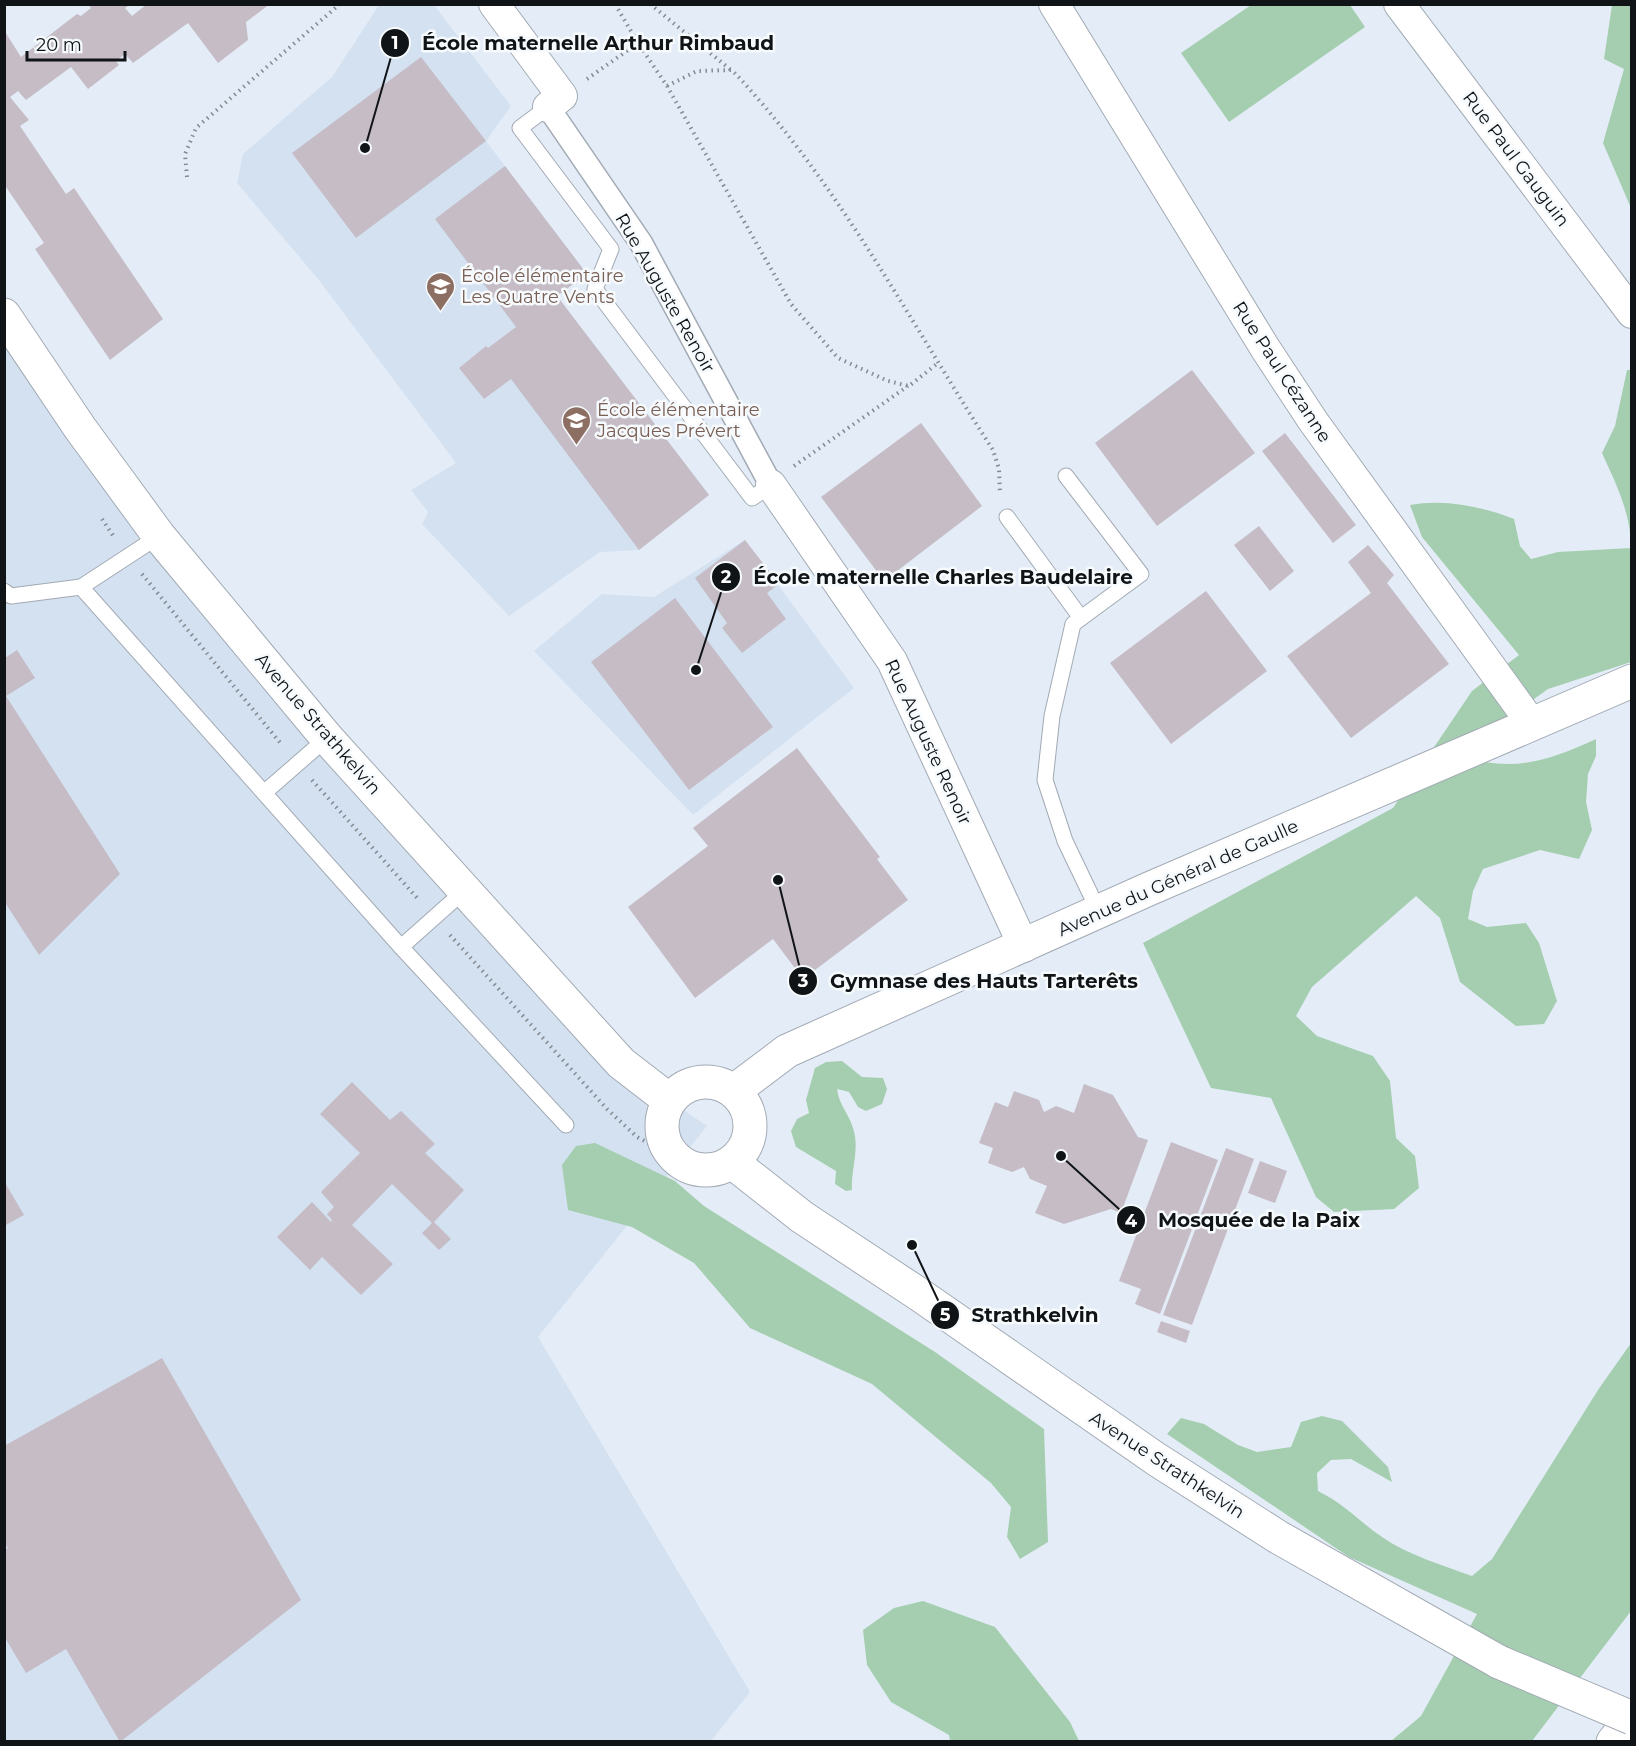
<svg xmlns="http://www.w3.org/2000/svg" width="1636" height="1746" viewBox="0 0 1636 1746" font-family="Montserrat,sans-serif">
<style>
.built{fill:#d4e1f1}
.green{fill:#a4ceaf}
.building{fill:#c5bcc6}
.lines{fill:none;stroke-linecap:round;stroke-linejoin:round}
.service-casing{stroke:#a2aab4;stroke-width:17}
.pedestrian-casing{stroke:#a2aab4;stroke-width:25}
.minor-casing{stroke:#a2aab4;stroke-width:32}
.tertiary-casing{stroke:#a2aab4;stroke-width:35}
.trunk-casing{stroke:#a2aab4;stroke-width:35}
.path{stroke:#848a91;stroke-width:4;stroke-dasharray:1.5 4.5;stroke-linecap:butt}
.service{stroke:#fff;stroke-width:15}
.pedestrian{stroke:#fff;stroke-width:22}
.minor{stroke:#fff;stroke-width:30}
.tertiary{stroke:#fff;stroke-width:33}
.trunk{stroke:#fff;stroke-width:33}
.tertiary-bridge-casing{stroke:#a2aab4;stroke-width:35;stroke-linecap:butt}
.tertiary-bridge{stroke:#fff;stroke-width:33}
.labels{text-anchor:middle;dominant-baseline:central;stroke-width:5;stroke-linejoin:round;paint-order:stroke}
.street-label{font-size:18px;fill:#111417;stroke:#f6fafd}
.education-label{font-size:18px;fill:#785e54;stroke:#f6fafd;text-anchor:start}
.leader{fill:none;stroke:#111417;stroke-width:2}
.callout-dot{fill:#111417;stroke:#f6fafd;stroke-width:2}
.mark-label{font-size:18px;text-anchor:middle;font-weight:bold;fill:#fff}
.callout-label{font-size:20px;text-anchor:middle;font-weight:bold;fill:#111417;stroke:#f6fafd;stroke-width:5;stroke-linejoin:round;paint-order:stroke}
</style>
<rect width="100%" height="100%" fill="#e4edf7"/>
<g class="built">
<polygon points="379,5 434,5 511,106 486,141 587,274 557,296 709,495 639,550 600,552 509,616 422,524 428,512 411,490 456,463 318,279 237,183 243,154 332,77"/>
<polygon points="4,315 159,536 669,1100 707,1126 538,1337 750,1692 711,1741 5,1741"/>
<polygon points="745,540 854,688 693,815 534,651 602,594 654,597"/>
</g>
<g class="green">
<polygon points="1251,5 1350,5 1365,27 1229,122 1181,53"/>
<polygon points="1612,5 1631,5 1631,208 1603,143 1624,69 1604,59"/>
<path d="M1627,370H1631V662L1548,689L1509,717L1485,762C1527,769 1559,756 1596,739V756L1588,774L1586,802L1592,830L1579,859L1540,850L1483,869L1473,891L1468,919L1487,927L1526,923L1539,943L1557,1001L1544,1024L1516,1026L1460,982L1440,918L1416,896L1312,987L1296,1016L1317,1036L1373,1056L1390,1081L1396,1138L1415,1156L1419,1188L1394,1209L1334,1212L1316,1197L1271,1098L1211,1088L1143,943L1393,808L1472,691L1519,655L1422,537L1410,505C1444,499 1481,506 1514,519L1520,546L1531,559L1558,552L1631,548C1631,513 1616,484 1602,453L1615,426Z"/>
<path d="M842,1061L862,1077L883,1078L887,1089L882,1104L866,1111L858,1107L849,1092L837,1089C839,1105 849,1114 853,1128C860,1149 851,1169 852,1190L846,1191L835,1184L836,1171L796,1147L791,1131L797,1119L809,1113L806,1100L815,1068L826,1062Z"/>
<polygon points="595,1143 675,1181 704,1206 935,1352 1044,1429 1048,1542 1020,1559 1007,1537 1011,1507 991,1483 872,1384 750,1328 694,1263 632,1227 568,1210 562,1165 576,1146"/>
<path d="M1631,1343V1611L1532,1741H1391L1421,1716L1477,1614L1349,1557L1167,1434L1181,1418L1204,1424L1238,1445L1257,1452L1291,1447L1301,1422L1322,1416L1342,1421L1388,1467L1392,1482L1351,1459L1331,1460L1317,1473L1318,1491C1343,1503 1360,1522 1382,1537C1408,1555 1442,1565 1472,1576L1492,1559L1598,1390Z"/>
<polygon points="923,1601 995,1627 1070,1722 1079,1741 950,1741 949,1735 891,1702 867,1665 863,1630 894,1608"/>
</g>
<g class="building">
<polygon points="88,4 131,4 125,8 132,16 147,4 270,4 246,22 248,40 218,63 188,23 133,63 125,54 116,61 119,65 88,89 71,67 26,100 18,91 10,97 29,120 20,126 66,194 74,188 163,319 110,360 35,249 44,243 4,184 4,30 21,57 77,14 81,16 91,8"/>
<polygon points="421,57 486,141 356,238 292,153"/>
<polygon points="505,166 587,274 557,296 709,495 639,550 511,379 484,399 459,368 486,346 488,348 516,327 435,219"/>
<polygon points="1192,370 1255,453 1157,526 1095,443"/>
<polygon points="921,423 982,506 884,581 821,497"/>
<polygon points="1285,433 1356,525 1333,543 1262,451"/>
<polygon points="1259,526 1294,571 1270,591 1234,545"/>
<polygon points="745,540 779,584 767,593 786,619 742,653 722,628 727,623 695,578"/>
<polygon points="1368,545 1394,575 1387,583 1449,664 1351,738 1287,656 1371,593 1348,562"/>
<polygon points="1206,591 1267,671 1171,744 1110,663"/>
<polygon points="675,598 773,727 689,790 591,662"/>
<polygon points="17,650 35,678 6,696 120,874 39,955 4,901 5,658"/>
<polygon points="797,748 880,857 877,859 908,900 803,979 773,939 695,998 628,907 708,846 693,828"/>
<polygon points="352,1082 390,1120 401,1111 435,1144 425,1153 464,1190 434,1222 451,1239 439,1250 422,1233 432,1223 392,1184 352,1225 393,1264 361,1295 322,1257 310,1270 277,1237 312,1202 331,1222 332,1220 327,1214 334,1207 321,1192 360,1153 320,1114"/>
<polygon points="1084,1084 1113,1095 1138,1137 1148,1140 1121,1213 1111,1209 1064,1224 1035,1213 1047,1186 1030,1179 1024,1167 1012,1172 988,1163 993,1148 979,1143 995,1102 1008,1107 1014,1091 1039,1100 1044,1112 1056,1106 1074,1113"/>
<polygon points="1171,1142 1218,1160 1160,1314 1135,1304 1141,1289 1119,1281"/>
<polygon points="1226,1148 1254,1159 1192,1325 1163,1315"/>
<polygon points="1260,1161 1287,1171 1275,1203 1248,1193"/>
<polygon points="4,1181 24,1215 4,1226"/>
<polygon points="1161,1321 1190,1331 1186,1343 1157,1332"/>
<polygon points="162,1358 301,1600 120,1742 66,1649 26,1673 4,1636 4,1550 8,1548 4,1542 4,1446"/>
</g>
<g class="lines">
<defs>
<g id="service">
<polyline points="548,107 520,128 611,249 595,289 752,498 771,485"/>
<polyline points="1066,476 1141,574 1073,624 1052,716 1045,780 1065,841 1099,912"/>
<polyline points="1007,517 1081,618"/>
<polyline points="81,587 401,947 566,1125"/>
<polyline points="4,591 11,596 81,587 159,536"/>
<polyline points="265,792 327,738"/>
<polyline points="401,947 464,891"/>
</g>
<polyline id="pedestrian" points="548,107 641,243 771,485"/>
<g id="minor">
<polyline points="494,4 562,96 548,107"/>
<polyline points="1054,4 1265,348 1313,421 1532,724"/>
<polyline points="1399,4 1632,313"/>
<polyline points="771,485 892,661 1024,947"/>
</g>
<g id="tertiary">
<polyline points="4,315 80,428 159,536 327,738 621,1063 669,1100"/>
<circle cx="706" cy="1126" r="44"/>
<polyline points="734,1091 787,1051 1151,888 1632,681"/>
<polyline points="732,1162 802,1217 920,1295 1156,1459 1278,1537 1499,1662"/>
</g>
<polyline id="trunk" points="1613,1742 1632,1718"/>
</defs>
<use href="#service" class="service-casing"/>
<use href="#pedestrian" class="pedestrian-casing"/>
<use href="#minor" class="minor-casing"/>
<use href="#tertiary" class="tertiary-casing"/>
<use href="#trunk" class="trunk-casing"/>
<g class="path">
<polyline points="615,4 638,43"/>
<polyline points="650,4 731,70"/>
<polyline points="587,79 638,43 667,86 791,304 838,358 888,381 909,386 938,363"/>
<path d="M667,86L697,71L732,70C838,182 910,322 993,450L999,469L1000,494"/>
<polyline points="187,177 185,154 196,128 340,4"/>
<polyline points="794,466 908,386"/>
<polyline points="102,519 114,537"/>
<polyline points="142,574 282,745"/>
<polyline points="312,780 419,900"/>
<polyline points="450,935 607,1109 637,1137 672,1155"/>
</g>
<use href="#service" class="service"/>
<use href="#pedestrian" class="pedestrian"/>
<use href="#minor" class="minor"/>
<use href="#tertiary" class="tertiary"/>
<use href="#trunk" class="trunk"/>
<defs>
<polyline id="tertiary-bridge" points="1499,1662 1632,1718"/>
</defs>
<use href="#tertiary-bridge" class="tertiary-bridge-casing"/>
<use href="#tertiary-bridge" class="tertiary-bridge"/>
</g>
<defs>
<symbol id="school-pin" viewBox="-11 -11 22 30"><path d="M0 17L-7.5 6A9.5 9.5 0 1 1 7.5 6Z" fill="#8d6e63" stroke="#f6fafd"/><path d="M0-5L7-2L0 1L-7-2ZM-4 1L0 2.5L4 1V4Q0 6-4 4Z" fill="#fff"/></symbol>
</defs>
<g fill-rule="evenodd">
<use href="#school-pin" x="424" y="270" width="33" height="45"/>
<use href="#school-pin" x="560" y="404" width="33" height="45"/>
</g>
<g class="labels">
<g class="street-label">
<text transform="translate(1516 159) rotate(53)">Rue Paul Gauguin</text>
<text transform="translate(665 293) rotate(60)">Rue Auguste Renoir</text>
<text transform="translate(1282 372) rotate(57)">Rue Paul Cézanne</text>
<text transform="translate(318 724) rotate(49)">Avenue Strathkelvin</text>
<text transform="translate(928 742) rotate(65)">Rue Auguste Renoir</text>
<text transform="translate(1178 878) rotate(-24)">Avenue du Général de Gaulle</text>
<text transform="translate(1167 1465) rotate(33)">Avenue Strathkelvin</text>
</g>
<g class="education-label">
<text x="461" y="276">École élémentaire<tspan x="461" dy="21">Les Quatre Vents</tspan></text>
<text x="597" y="410">École élémentaire<tspan x="597" dy="21">Jacques Prévert</tspan></text>
</g>
</g>
<path class="leader" d="M365 148L395 43M696 670L726 577M778 880L803 981M1061 1156L1131 1220M912 1245L945 1315"/>
<g class="callout-dot">
<circle cx="365" cy="148" r="6"/>
<circle cx="696" cy="670" r="6"/>
<circle cx="778" cy="880" r="6"/>
<circle cx="1061" cy="1156" r="6"/>
<circle cx="912" cy="1245" r="6"/>
<circle cx="395" cy="43" r="15"/>
<circle cx="726" cy="577" r="15"/>
<circle cx="803" cy="981" r="15"/>
<circle cx="1131" cy="1220" r="15"/>
<circle cx="945" cy="1315" r="15"/>
</g>
<g class="mark-label">
<text x="395" y="49">1</text>
<text x="726" y="583">2</text>
<text x="803" y="987">3</text>
<text x="1131" y="1227">4</text>
<text x="945" y="1321">5</text>
</g>
<g class="callout-label">
<text x="598" y="50">École maternelle Arthur Rimbaud</text>
<text x="943" y="584">École maternelle Charles Baudelaire</text>
<text x="984" y="988">Gymnase des Hauts Tarterêts</text>
<text x="1259" y="1227">Mosquée de la Paix</text>
<text x="1035" y="1322">Strathkelvin</text>
</g>
<rect width="1636" height="1746" fill="none" stroke="#111417" stroke-width="12"/>
<path d="M27 51v9h98v-9" fill="none" stroke="#111417" stroke-width="3"/>
<text x="36" y="51" font-size="18" fill="#111417" stroke="#f6fafd" stroke-width="4.5" paint-order="stroke">20 m</text>
</svg>
